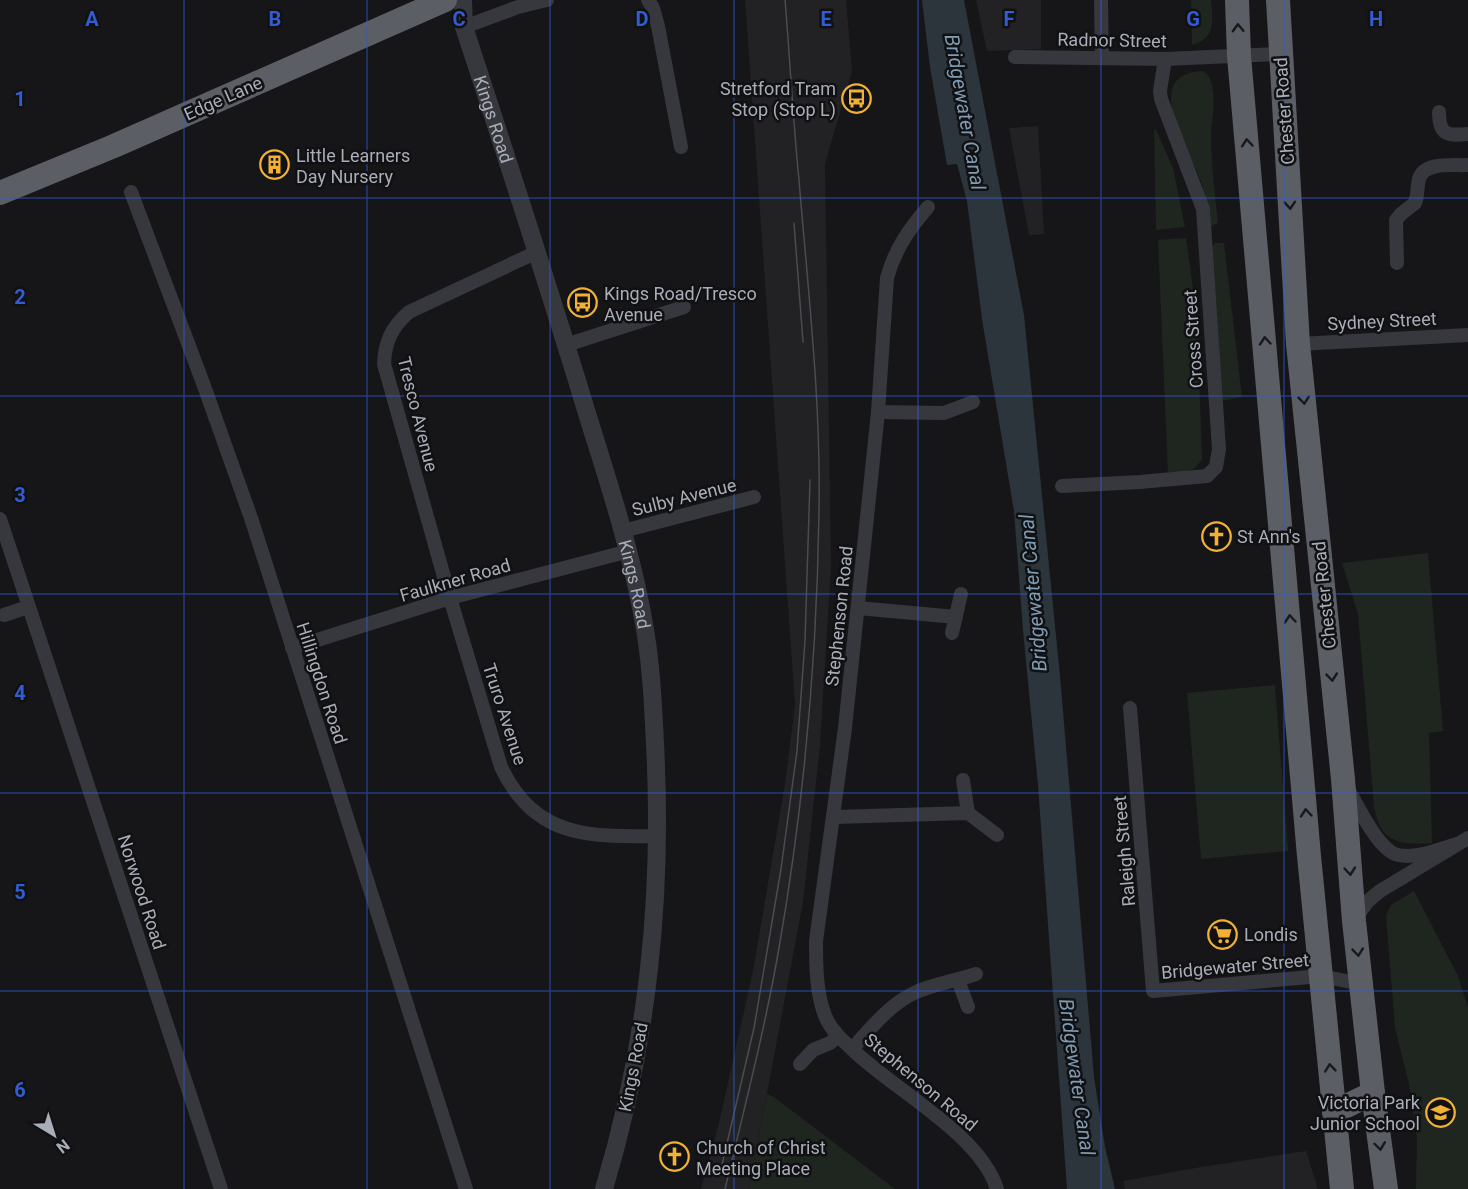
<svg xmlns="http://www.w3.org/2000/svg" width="1468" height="1189" viewBox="0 0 1468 1189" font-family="Roboto,sans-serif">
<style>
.built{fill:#222225}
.green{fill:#1e261f}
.water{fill:#2c353c}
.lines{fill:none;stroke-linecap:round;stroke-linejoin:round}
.minor{stroke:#37383d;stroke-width:14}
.tertiary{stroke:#37383d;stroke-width:18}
.trunk{stroke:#5b5e65;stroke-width:24}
.tram{stroke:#4a4c52;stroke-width:1.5}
.oneway{stroke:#18191b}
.grid{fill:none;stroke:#325cd3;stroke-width:1.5;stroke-opacity:0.55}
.labels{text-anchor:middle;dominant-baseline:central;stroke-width:5;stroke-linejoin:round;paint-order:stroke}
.street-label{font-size:18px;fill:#a8adb8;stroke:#111113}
.poi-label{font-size:18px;fill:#a8adb8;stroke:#111113;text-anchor:start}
.water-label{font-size:20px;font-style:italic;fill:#7f9bb3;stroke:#111113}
.grid-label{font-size:20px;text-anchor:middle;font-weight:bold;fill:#325cd3;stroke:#111113;stroke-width:5;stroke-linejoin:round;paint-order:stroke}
</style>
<rect width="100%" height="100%" fill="#161618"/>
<g class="built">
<polygon points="745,0 846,0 852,71 825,164 831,567 820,745 803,902 749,1189 701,1189 719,1123 753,971 785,784 795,704"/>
<polygon points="976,0 1041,0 1041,49 987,51"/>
<polygon points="1038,126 1044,234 1029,235 1009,128"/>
<polygon points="1306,1151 1318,1189 1125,1189 1123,1181 1201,1167"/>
</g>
<g class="green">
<path d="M1191,0H1211C1213,21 1216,38 1192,45Z"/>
<path d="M1202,71C1210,74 1212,83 1213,91C1215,104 1212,119 1211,133C1211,164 1215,193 1218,223L1211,226C1208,212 1206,197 1202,184C1192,153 1138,74 1202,71Z"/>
<polygon points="1154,129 1156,130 1173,168 1185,227 1156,230"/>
<path d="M1186,238L1197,317L1202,459C1194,474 1183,472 1168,473L1158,240Z"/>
<polygon points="1215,243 1224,243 1242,397 1221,401 1212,247"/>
<path d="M1428,553L1443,731L1429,733L1432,843C1414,844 1394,846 1382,830C1378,824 1376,814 1374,807L1358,614L1342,563Z"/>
<polygon points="1275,685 1288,851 1201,859 1187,693"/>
<polygon points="1414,891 1458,976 1468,1008 1468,1189 1416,1189 1417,1140 1409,1084 1395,1028 1386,915 1391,905"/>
<polygon points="767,1094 774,1097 895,1189 749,1189"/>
</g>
<polygon class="water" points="922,0 964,0 1024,315 1060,676 1094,1077 1105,1147 1115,1189 1067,1189 1038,785 1023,630 1014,511 982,319 967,201 957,164 947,165 930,67"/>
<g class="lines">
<g class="minor">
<polyline points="648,0 653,8 658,26 681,147"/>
<polyline points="1101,0 1102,57"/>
<polyline points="464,27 518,7 547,0"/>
<polyline points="1015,57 1165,59 1280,54"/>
<path d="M1439,112C1439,135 1447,136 1468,134"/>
<polyline points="131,192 203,383 251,518 466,1189"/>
<path d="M928,207C909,229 895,249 887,278L878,412L845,728L816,941C816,965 816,995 826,1018C832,1031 842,1040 853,1050C894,1090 980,1134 997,1189"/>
<path d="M537,252L409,312C392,327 385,341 384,364L450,598L501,767C535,838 588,837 658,836"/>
<path d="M1397,263L1396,220L1401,214L1415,203C1418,195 1417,187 1419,179C1424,161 1454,166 1468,165"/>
<polyline points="1298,344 1468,335"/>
<polyline points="566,345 684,307"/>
<polyline points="878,412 944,413 973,402"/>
<polyline points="1062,486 1140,482 1207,476 1216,467 1219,449 1203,209 1161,99 1160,91 1165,59"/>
<polyline points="0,519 221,1189"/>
<polyline points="623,531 754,497"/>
<polyline points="858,608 956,617"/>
<polyline points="4,615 28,607"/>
<polyline points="952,633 961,594"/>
<polyline points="292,648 450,598 629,551"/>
<polyline points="1130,708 1153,991 1321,976 1361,984"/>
<polyline points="963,780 968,813"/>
<path d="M1348,789C1358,806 1378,850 1398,855C1417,859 1439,849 1457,844"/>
<polyline points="834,817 968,813 997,835"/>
<polyline points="1354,920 1368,901 1380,891 1468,838"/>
<polyline points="958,980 968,1007"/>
<path d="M852,1049C870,1029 889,1005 914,993C933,984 955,981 976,974"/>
<polyline points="800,1064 813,1050 830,1043 838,1036"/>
</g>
<path class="tertiary" id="s1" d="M463,0L464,27C503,146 542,267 579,387C602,464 629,540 643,618C651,660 653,702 655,744C663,897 648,1042 604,1189"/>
<g class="trunk">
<polyline points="1237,0 1239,56 1309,856 1342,1189"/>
<polyline points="1278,0 1298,344 1343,779 1354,921 1373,1093 1386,1189"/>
<polyline points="0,193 114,146 445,0"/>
<polyline points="1334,1112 1373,1093"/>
</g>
<g class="tram">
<polyline points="794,223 803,342"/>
<polyline points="721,1169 754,1028 781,869 797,751 805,641 810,480"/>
<path d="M725,1189C744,1109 765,1029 779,948C804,804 817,657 819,511C821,400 808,290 799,180C793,120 790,60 785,0"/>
</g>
</g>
<defs><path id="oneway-chevron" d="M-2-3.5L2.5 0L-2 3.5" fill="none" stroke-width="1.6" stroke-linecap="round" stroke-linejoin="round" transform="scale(1.5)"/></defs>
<g class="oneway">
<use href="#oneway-chevron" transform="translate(1238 28) rotate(-92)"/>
<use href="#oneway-chevron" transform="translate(1247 143) rotate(-95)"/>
<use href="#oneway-chevron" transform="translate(1290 205) rotate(86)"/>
<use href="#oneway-chevron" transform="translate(1265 341) rotate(-95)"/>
<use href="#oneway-chevron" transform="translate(1304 400) rotate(84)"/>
<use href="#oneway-chevron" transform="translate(1290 619) rotate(-95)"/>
<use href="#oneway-chevron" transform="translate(1332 677) rotate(84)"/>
<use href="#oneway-chevron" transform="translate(1306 813) rotate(-95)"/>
<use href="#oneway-chevron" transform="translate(1350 871) rotate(85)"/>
<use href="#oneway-chevron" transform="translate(1358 952) rotate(84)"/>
<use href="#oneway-chevron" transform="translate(1330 1068) rotate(-96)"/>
<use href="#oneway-chevron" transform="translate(1380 1146) rotate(82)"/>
</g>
<path class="grid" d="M184,0V1189M367,0V1189M550,0V1189M734,0V1189M918,0V1189M1101,0V1189M1284,0V1189M0,198H1468M0,396H1468M0,594H1468M0,793H1468M0,991H1468"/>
<defs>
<symbol id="bus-ring" viewBox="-11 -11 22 22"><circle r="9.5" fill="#111113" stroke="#f2b134" stroke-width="1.5"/><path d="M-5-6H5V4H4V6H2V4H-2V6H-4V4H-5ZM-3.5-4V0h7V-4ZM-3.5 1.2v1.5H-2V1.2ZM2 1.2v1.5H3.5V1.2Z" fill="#f2b134"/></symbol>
<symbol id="building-ring" viewBox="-11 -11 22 22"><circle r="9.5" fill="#111113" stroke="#f2b134" stroke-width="1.5"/><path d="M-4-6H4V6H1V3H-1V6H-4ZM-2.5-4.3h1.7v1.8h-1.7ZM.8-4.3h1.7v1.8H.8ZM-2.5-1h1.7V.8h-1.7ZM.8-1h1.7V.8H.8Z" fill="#f2b134"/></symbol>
<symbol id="church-ring" viewBox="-11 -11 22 22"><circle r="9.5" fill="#111113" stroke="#f2b134" stroke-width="1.5"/><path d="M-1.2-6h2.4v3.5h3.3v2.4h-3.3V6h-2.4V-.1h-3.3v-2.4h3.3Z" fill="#f2b134"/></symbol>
<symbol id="supermarket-ring" viewBox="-11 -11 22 22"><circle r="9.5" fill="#111113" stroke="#f2b134" stroke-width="1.5"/><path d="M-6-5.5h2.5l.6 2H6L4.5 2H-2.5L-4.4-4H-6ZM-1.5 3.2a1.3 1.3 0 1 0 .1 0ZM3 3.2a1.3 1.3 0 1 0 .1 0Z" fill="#f2b134"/></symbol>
<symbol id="school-ring" viewBox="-11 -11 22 22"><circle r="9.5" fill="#111113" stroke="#f2b134" stroke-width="1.5"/><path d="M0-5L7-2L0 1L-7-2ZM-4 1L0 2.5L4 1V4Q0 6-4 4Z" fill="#f2b134"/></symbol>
</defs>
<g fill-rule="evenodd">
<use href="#bus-ring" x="840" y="82" width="33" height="33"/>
<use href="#building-ring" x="258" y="148" width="33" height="33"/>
<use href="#bus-ring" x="566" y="286" width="33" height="33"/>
<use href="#church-ring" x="1200" y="520" width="33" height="33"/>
<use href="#supermarket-ring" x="1206" y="918" width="33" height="33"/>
<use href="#school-ring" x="1424" y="1096" width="33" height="33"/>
<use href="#church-ring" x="658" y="1140" width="33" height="33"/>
</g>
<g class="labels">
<g class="street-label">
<text transform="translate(1112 40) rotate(1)">Radnor Street</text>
<text transform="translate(223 98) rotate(-24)">Edge Lane</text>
<text transform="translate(1284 111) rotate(-94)">Chester Road</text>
<text stroke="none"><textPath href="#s1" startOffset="124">Kings Road</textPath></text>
<text transform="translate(1382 321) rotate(-3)">Sydney Street</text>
<text transform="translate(1193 339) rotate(-94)">Cross Street</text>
<text transform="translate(418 414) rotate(76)">Tresco Avenue</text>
<text transform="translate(684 497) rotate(-14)">Sulby Avenue</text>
<text transform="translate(455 580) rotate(-16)">Faulkner Road</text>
<text stroke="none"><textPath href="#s1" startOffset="610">Kings Road</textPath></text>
<text transform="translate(1324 595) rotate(-96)">Chester Road</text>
<text transform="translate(839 616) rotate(-84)">Stephenson Road</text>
<text transform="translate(322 683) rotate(72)">Hillingdon Road</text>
<text transform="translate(505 714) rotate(72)">Truro Avenue</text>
<text transform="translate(1124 851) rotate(-95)">Raleigh Street</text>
<text transform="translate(142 892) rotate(72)">Norwood Road</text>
<text transform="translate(1235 966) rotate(-5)">Bridgewater Street</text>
<text transform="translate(633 1067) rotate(-79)">Kings Road</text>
<text transform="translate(921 1082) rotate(40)">Stephenson Road</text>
</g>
<g class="poi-label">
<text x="836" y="88" text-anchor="end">Stretford Tram<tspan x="836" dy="21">Stop (Stop L)</tspan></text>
<text x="296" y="155">Little Learners<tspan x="296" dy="21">Day Nursery</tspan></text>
<text x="604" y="293">Kings Road/Tresco<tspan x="604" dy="21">Avenue</tspan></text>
<text x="1237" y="536">St Ann's</text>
<text x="1244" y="934">Londis</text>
<text x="1420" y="1102" text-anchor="end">Victoria Park<tspan x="1420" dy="21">Junior School</tspan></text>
<text x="696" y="1147">Church of Christ<tspan x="696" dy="21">Meeting Place</tspan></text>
</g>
<g class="water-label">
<text transform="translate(965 112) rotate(80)">Bridgewater Canal</text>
<text transform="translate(1033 593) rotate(-95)">Bridgewater Canal</text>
<text transform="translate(1077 1077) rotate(82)">Bridgewater Canal</text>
</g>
</g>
<g class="grid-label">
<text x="92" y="26">A</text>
<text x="275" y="26">B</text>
<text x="459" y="26">C</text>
<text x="642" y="26">D</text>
<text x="826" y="26">E</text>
<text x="1009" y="26">F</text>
<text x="1193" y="26">G</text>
<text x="1376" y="26">H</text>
<text x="20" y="106">1</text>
<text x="20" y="304">2</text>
<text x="20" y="502">3</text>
<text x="20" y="700">4</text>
<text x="20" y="899">5</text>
<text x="20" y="1097">6</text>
</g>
<g transform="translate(54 1135) rotate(142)" stroke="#111113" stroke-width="4.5" paint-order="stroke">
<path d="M0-4.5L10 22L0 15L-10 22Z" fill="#a8adb8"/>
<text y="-9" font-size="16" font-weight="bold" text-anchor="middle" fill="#a8adb8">N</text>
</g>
</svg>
